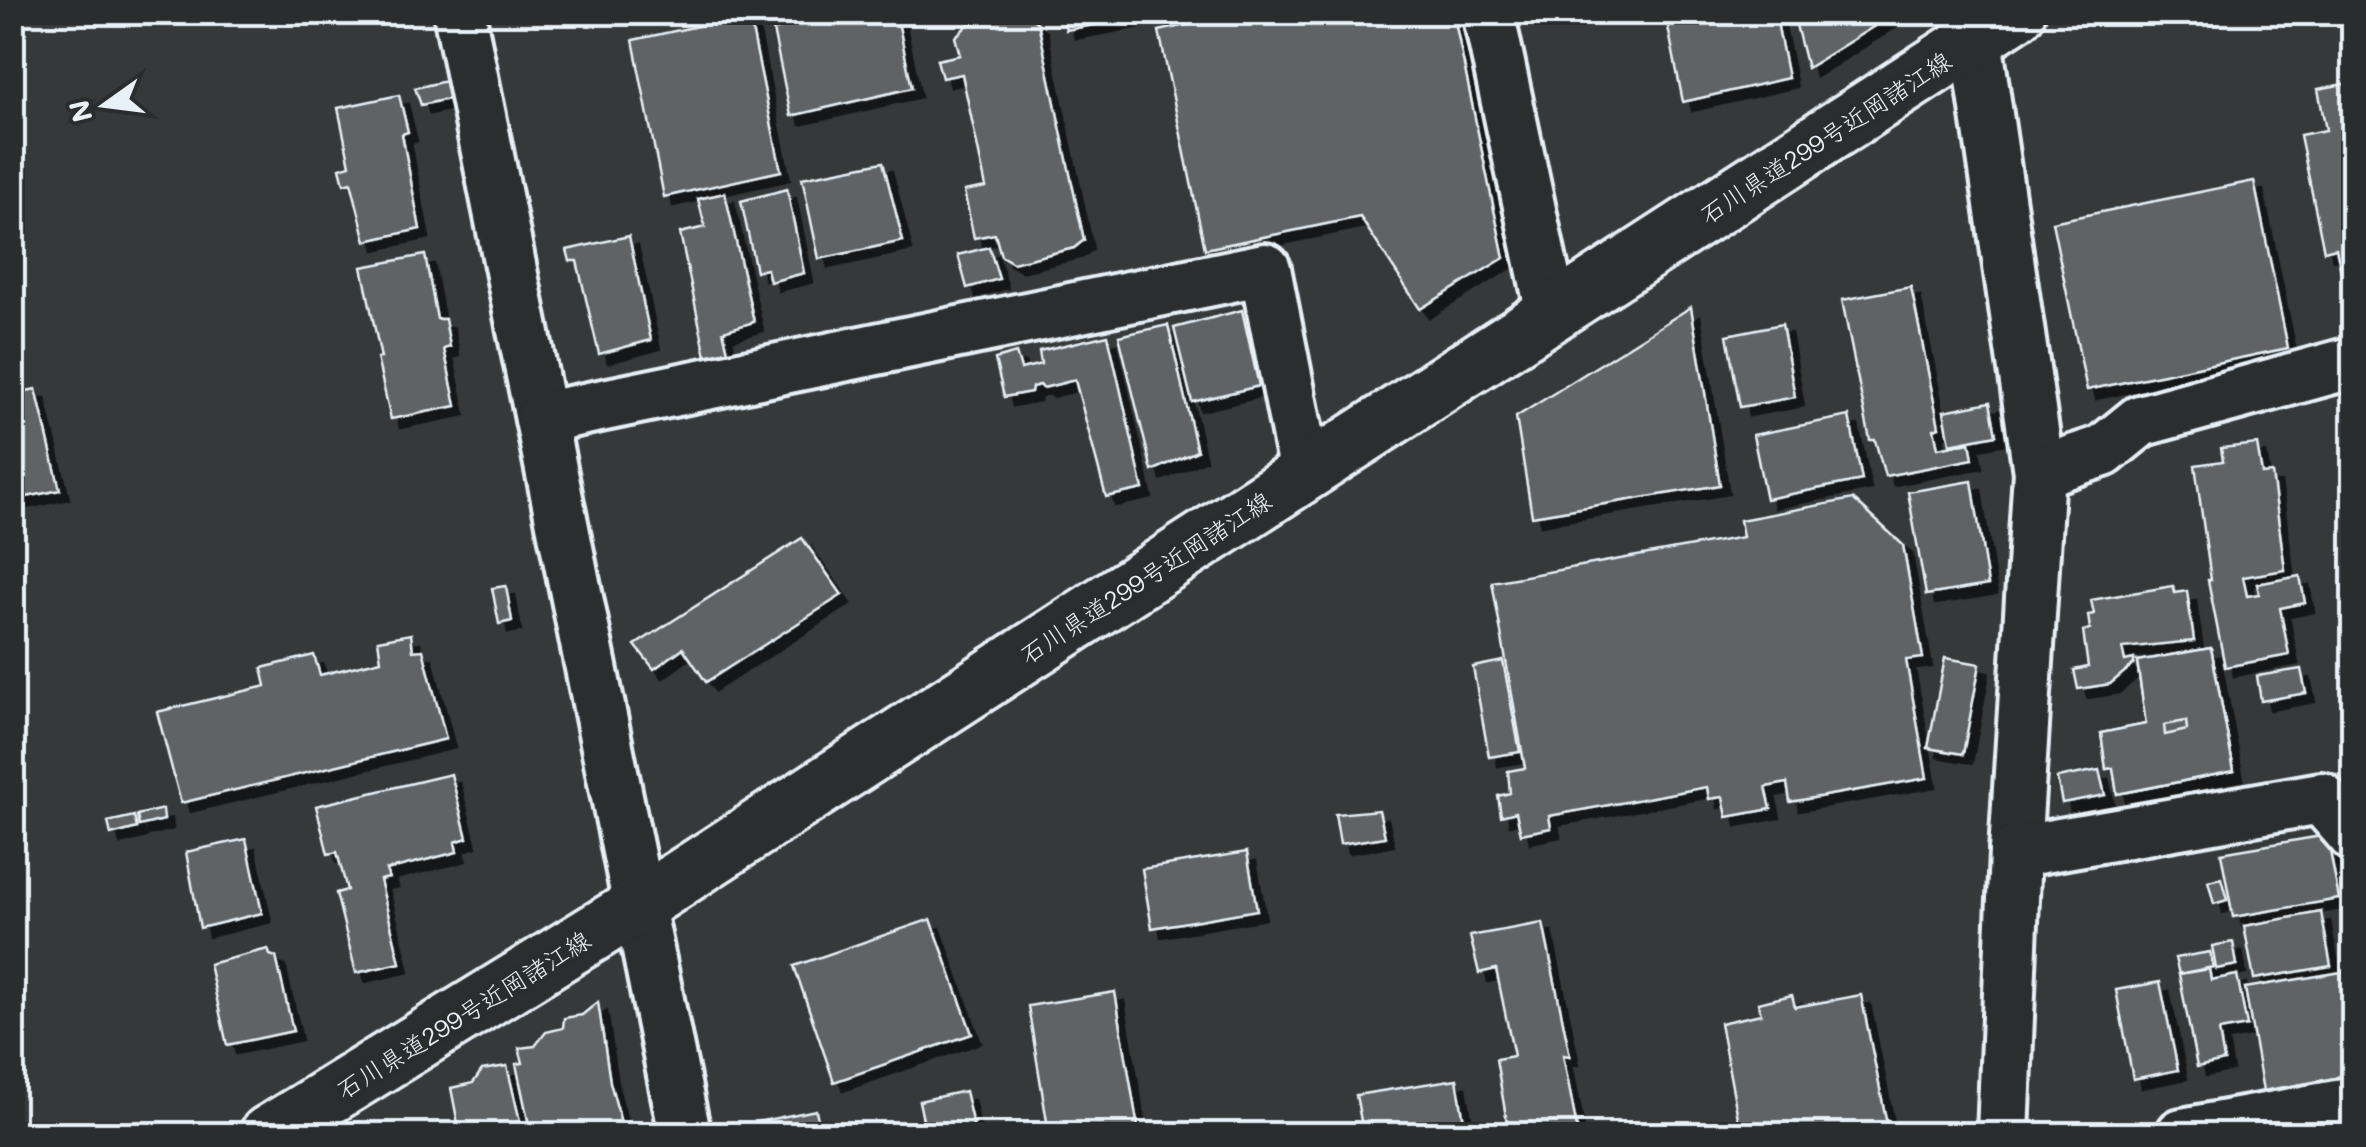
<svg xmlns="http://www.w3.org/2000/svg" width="2366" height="1147" viewBox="0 0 2366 1147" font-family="Mali,'Klee One',sans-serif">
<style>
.building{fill:#5f6365;stroke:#e8f1f8;stroke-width:2.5;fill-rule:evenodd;filter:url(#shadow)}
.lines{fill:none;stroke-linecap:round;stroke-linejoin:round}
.minor-casing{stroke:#e8f1f8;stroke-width:58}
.secondary-casing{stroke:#e8f1f8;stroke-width:62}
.minor{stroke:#2a2d2e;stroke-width:50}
.secondary{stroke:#2a2d2e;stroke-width:55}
.labels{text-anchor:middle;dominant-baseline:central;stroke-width:10;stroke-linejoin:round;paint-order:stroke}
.street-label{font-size:25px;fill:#e8f1f8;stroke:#2a2d2e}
</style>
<defs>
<filter id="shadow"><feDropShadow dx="9" dy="9" stdDeviation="0" flood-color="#0009"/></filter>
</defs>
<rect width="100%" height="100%" fill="#35393a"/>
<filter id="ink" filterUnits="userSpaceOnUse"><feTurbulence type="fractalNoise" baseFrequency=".01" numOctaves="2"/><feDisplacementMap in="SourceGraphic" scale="20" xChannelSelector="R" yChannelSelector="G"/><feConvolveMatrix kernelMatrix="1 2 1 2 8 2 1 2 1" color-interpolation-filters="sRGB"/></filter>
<g filter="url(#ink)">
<g class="building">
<polygon points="850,12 896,12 912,88 791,116 773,30"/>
<polygon points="1062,12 1129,12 1131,18 1066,30"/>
<polygon points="1243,12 1453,12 1504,258 1420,309 1360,217 1205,249 1159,31"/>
<polygon points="1665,12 1775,12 1788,78 1683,102"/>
<polygon points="1836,12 1888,12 1889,17 1807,68 1795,21"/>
<polygon points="1023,13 1038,23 1084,240 1074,248 1013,263 1001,256 995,234 974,238 964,191 986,187 962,74 942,78 937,60 960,55 955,37 970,23"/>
<polygon points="749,15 781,171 664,197 633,40"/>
<polygon points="446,81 452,98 421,105 415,88"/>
<polygon points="2354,82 2354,300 2347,301 2336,248 2324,251 2300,135 2326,130 2318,89"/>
<polygon points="399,95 408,132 402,134 420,229 366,241 351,182 344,184 340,168 350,165 338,108"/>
<polygon points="883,162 903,241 819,259 802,178"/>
<polygon points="2254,181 2288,348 2087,390 2052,222"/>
<polygon points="787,189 804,273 770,282 767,269 756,271 741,201"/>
<polygon points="725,193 754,322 723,331 728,351 706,356 680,233 705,227 698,199"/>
<polygon points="629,236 651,340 599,354 577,261 570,261 567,250"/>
<polygon points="989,247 999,279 967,288 958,255"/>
<polygon points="425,255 437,319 445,319 450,347 444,349 456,406 391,419 377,358 381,358 362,267"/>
<polygon points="1911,287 1939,427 1934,429 1938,448 1970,442 1973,459 1885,476 1875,440 1870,440 1842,300"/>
<polygon points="1691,307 1720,485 1532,516 1516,417"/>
<polygon points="1242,310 1259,386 1192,402 1174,328"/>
<polygon points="1782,324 1795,397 1740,407 1727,335"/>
<polygon points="1168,325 1197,451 1152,471 1119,336"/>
<polygon points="1108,335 1143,489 1106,497 1075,380 1043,388 1040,385 1032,387 1031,392 1004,397 995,359 1016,353 1021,369 1041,364 1039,351"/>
<polygon points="36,389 60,490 12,500 12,394"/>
<polygon points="1990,402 1996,435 1950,444 1944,411"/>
<polygon points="1849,416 1862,480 1766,499 1753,435"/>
<polygon points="2257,444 2262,474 2272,473 2285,570 2243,577 2247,596 2259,594 2257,584 2300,576 2305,603 2280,608 2289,655 2225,667 2208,580 2211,580 2195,465 2223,461 2221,448"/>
<polygon points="1972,481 1988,585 1926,595 1908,492"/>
<polygon points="1853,499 1903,545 1923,658 1906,660 1927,778 1790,802 1787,783 1766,787 1771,809 1727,817 1723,797 1709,799 1707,787 1549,816 1551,828 1521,834 1516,812 1501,816 1498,796 1510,793 1508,771 1525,768 1492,582 1743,537 1740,520"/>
<polygon points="802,538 842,595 706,682 683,648 654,669 635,645"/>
<polygon points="506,586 512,621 499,624 492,588"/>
<polygon points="2173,586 2175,593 2187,591 2194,641 2122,648 2125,661 2134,659 2134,664 2110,684 2078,689 2074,670 2088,667 2083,631 2090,629 2088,615 2094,614 2091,600"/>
<polygon points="411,634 413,651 423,650 446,739 181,803 157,712 266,686 262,668 314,655 320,675 381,660 378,640"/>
<path d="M2211,648L2234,771L2117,794L2113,768L2106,769L2101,733L2146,724L2137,661ZM2186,721L2187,730L2165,735L2164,725Z"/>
<polygon points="2211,648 2234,771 2117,794 2113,768 2106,769 2101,733 2146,724 2137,661"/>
<polygon points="1945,658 1980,664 1963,754 1928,748"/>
<polygon points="1503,661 1520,752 1489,757 1473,667"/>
<polygon points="2301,669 2306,693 2261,701 2257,676"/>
<polygon points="2186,721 2187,730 2165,735 2164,725"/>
<polygon points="2099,770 2105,795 2062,803 2057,778"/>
<polygon points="451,774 467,838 455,842 457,852 386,870 389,878 380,880 400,963 356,973 336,893 347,890 337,852 328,854 316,806"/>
<polygon points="163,809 164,820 139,826 137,815"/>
<polygon points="1379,810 1385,837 1340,844 1335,814"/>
<polygon points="134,816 137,828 111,835 108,822"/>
<polygon points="2327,835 2339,899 2233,917 2221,853"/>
<polygon points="246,839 262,913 200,928 186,852"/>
<polygon points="1247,852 1257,910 1152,928 1142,869"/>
<polygon points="2221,878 2227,900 2214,904 2208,881"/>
<polygon points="2321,912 2331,966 2254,979 2244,926"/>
<polygon points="931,919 972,1034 834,1082 794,966"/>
<polygon points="1543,923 1570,1056 1563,1055 1578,1134 1509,1134 1496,1059 1514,1056 1496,969 1479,973 1470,936"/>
<polygon points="2233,942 2237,965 2216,969 2212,946"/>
<polygon points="268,949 270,955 276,957 293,1031 227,1045 209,964"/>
<polygon points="2210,952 2213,967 2179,974 2175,958"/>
<polygon points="2209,969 2211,980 2237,975 2247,1026 2219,1031 2224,1061 2197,1067 2179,974"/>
<polygon points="2354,970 2354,1032 2350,1033 2354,1075 2263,1091 2245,988"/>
<polygon points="2160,982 2178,1070 2133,1079 2116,990"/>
<polygon points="1115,992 1139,1134 1049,1134 1028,1006"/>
<polygon points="1792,995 1795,1007 1861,995 1889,1134 1741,1134 1720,1023 1761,1014 1758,1003"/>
<polygon points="598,1002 610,1082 624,1134 531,1134 516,1064 523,1063 519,1048 535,1046 546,1032 563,1028 564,1018 582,1015"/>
<polygon points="507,1066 523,1134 460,1134 451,1088 473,1083 482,1070"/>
<polygon points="1457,1079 1466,1134 1332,1134 1331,1131 1362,1126 1356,1095"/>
<polygon points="965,1091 975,1134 926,1134 919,1101"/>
<polygon points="816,1110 821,1134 744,1134 742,1125"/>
<polygon points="1726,1122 1729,1134 1670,1134 1669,1133"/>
</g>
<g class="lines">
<defs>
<g id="minor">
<polyline points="459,12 685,1134"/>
<polyline points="1488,12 1552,314"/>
<polyline points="1976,39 2039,472 2015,852 2003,1134"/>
<polyline points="541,418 1265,269 1305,473"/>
<polyline points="2039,472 2103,451 2140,421 2354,362"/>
<polyline points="2015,852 2321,798 2354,836"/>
<polyline points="2182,1134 2342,1105 2354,1100"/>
</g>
<polyline id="secondary" points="268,1134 639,905 2017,12"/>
</defs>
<use href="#minor" class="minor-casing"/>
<use href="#secondary" class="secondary-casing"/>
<use href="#minor" class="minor"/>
<use href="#secondary" class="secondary"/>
</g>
</g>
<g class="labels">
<g class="street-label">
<text transform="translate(1825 137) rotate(-33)">石川県道299号近岡諸江線</text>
<text transform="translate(1145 577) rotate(-33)">石川県道299号近岡諸江線</text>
<text transform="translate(463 1014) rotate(-32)">石川県道299号近岡諸江線</text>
</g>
</g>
<rect width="2366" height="1147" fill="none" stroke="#2a2d2e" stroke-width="50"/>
<rect x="25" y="25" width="2316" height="1097" fill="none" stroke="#e8f1f8" stroke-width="4" filter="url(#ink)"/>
<g transform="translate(105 105) rotate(256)" stroke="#2a2d2e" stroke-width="8" paint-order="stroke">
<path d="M0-8L18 38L0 25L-18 38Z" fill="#e8f1f8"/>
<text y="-15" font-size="28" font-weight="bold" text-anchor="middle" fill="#e8f1f8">N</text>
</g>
</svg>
